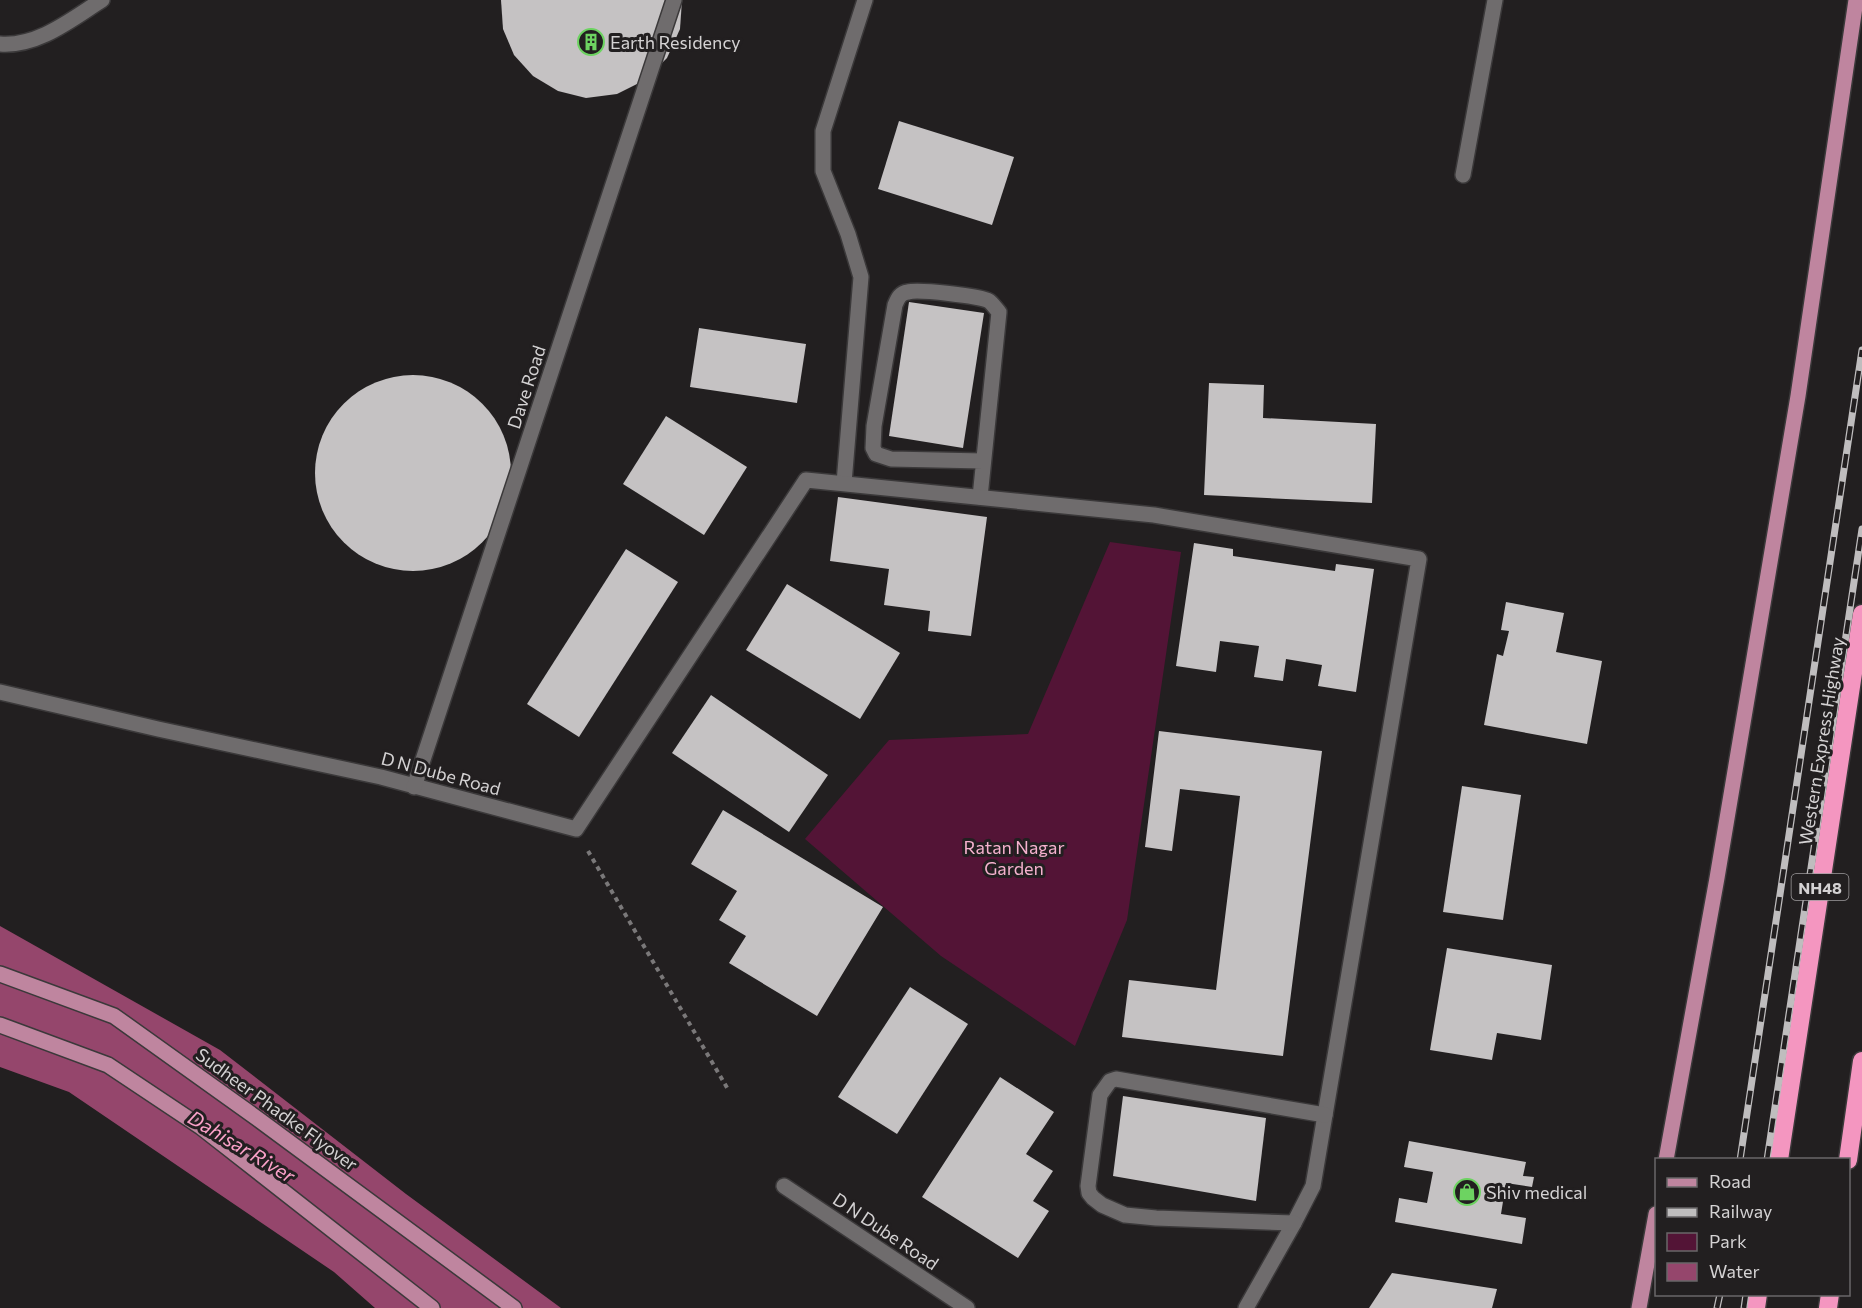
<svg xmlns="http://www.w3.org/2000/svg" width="1862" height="1308" viewBox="0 0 1862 1308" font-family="Commissioner,sans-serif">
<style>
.green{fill:#531436}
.water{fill:#95466c}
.building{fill:#c5c2c3}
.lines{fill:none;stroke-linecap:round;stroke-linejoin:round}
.minor-casing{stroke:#3b393a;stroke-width:18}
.major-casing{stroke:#3b393a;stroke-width:18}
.highway-casing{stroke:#3b393a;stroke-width:21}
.path{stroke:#7a7879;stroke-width:4;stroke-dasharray:4.5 4.5;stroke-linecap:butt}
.minor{stroke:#6f6c6d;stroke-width:15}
.major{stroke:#bf859f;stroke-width:15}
.highway{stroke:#f496c0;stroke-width:18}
.rail-casing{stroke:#bfbdbe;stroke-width:7}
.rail{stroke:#221f20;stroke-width:4.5;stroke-dasharray:14;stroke-linecap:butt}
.labels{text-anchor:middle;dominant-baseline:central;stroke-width:6;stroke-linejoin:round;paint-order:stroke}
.shield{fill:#221f20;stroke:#9f9c9d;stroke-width:1.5}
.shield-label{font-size:16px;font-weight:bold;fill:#d4d2d3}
.poi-label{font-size:18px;fill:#d4d2d3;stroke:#221f20;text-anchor:start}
.street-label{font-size:18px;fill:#d4d2d3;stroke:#221f20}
.park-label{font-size:18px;fill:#f5b1ce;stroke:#221f20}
.water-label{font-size:20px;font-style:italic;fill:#faa1c8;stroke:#221f20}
</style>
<rect width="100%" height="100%" fill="#221f20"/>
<polygon class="green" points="1110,542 1181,552 1127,920 1075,1046 941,956 805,839 889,740 1028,734"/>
<polygon class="water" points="0,926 220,1050 406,1194 561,1308 375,1308 334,1272 69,1092 0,1067"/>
<g class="building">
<polygon points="501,0 682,0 680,29 667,58 645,80 617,94 586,98 558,91 533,76 514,55 503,29"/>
<polygon points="899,121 1014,157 992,225 878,189"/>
<polygon points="909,302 984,313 963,448 889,436"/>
<polygon points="699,328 806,344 797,403 690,387"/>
<circle cx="413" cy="473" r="98"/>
<polygon points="1209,383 1264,385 1263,418 1376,424 1372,503 1204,495"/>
<polygon points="666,416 747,467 704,535 623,484"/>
<polygon points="838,497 987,517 971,636 928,631 930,611 884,605 889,569 830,561"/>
<polygon points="1194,543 1233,549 1233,556 1335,571 1336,564 1374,569 1356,692 1318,686 1322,665 1286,659 1283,681 1254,677 1259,646 1220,641 1216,672 1176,666"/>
<polygon points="626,549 678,582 579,737 527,704"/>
<polygon points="787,584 900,653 860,719 746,650"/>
<polygon points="1506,602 1564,613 1556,652 1602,661 1587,744 1484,725 1497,654 1503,656 1509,631 1501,630"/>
<polygon points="711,695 828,775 789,832 672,753"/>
<polygon points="1159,731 1322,751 1283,1056 1122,1037 1129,980 1216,990 1240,796 1180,789 1172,851 1145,847"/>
<polygon points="1462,786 1521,795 1503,920 1443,912"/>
<polygon points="723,810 883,907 817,1016 729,963 746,936 719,920 737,891 691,864"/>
<polygon points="1447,948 1552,965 1541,1040 1497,1033 1492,1060 1430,1050"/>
<polygon points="910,987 968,1024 897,1134 838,1097"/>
<polygon points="1000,1077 1054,1112 1026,1154 1053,1171 1033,1201 1049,1211 1018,1258 922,1197"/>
<polygon points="1123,1096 1266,1118 1256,1201 1113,1176"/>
<polygon points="1409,1141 1526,1162 1523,1176 1534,1177 1532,1187 1506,1183 1501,1214 1526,1218 1522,1244 1395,1222 1399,1198 1427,1203 1433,1172 1404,1167"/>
<polygon points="1392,1273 1497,1289 1492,1308 1369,1308"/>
</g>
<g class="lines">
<defs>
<g id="minor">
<path d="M0,44C38,47 72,19 102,0"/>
<polyline points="1463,175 1495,0"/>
<polyline points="844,483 861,277 848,234 823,171 823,131 865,0"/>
<path d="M980,497L999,312C996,309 992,303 989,301C980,296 918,289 908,292C900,293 898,298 895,305L874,426L873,448L876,454L891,459L983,461"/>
<polyline points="0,692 158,729 381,777 576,829 806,480 1154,515 1419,559 1313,1186 1294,1223 1246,1308"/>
<polyline points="414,787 674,0"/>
<polyline points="784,1186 967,1308"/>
<polyline points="1294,1223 1156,1218 1125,1215 1102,1205 1093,1198 1089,1193 1088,1186 1100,1095 1110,1081 1116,1079 1325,1115"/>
</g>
<g id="major">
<polyline points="0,974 114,1016 258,1119 514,1308"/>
<polyline points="0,1025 108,1065 201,1127 432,1308"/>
<polyline points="1666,1160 1717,878 1798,396 1856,0"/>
<polyline points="1639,1308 1656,1214"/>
</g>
<g id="highway">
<polyline points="1779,1160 1862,614"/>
<polyline points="1848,1160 1862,1061"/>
<polyline points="1756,1308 1758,1294"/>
<polyline points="1828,1308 1830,1294"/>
</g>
</defs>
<use href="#minor" class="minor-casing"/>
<use href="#major" class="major-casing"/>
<use href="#highway" class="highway-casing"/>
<polyline class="path" points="588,851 729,1091"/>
<use href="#minor" class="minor"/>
<use href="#major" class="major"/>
<use href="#highway" class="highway"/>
<defs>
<g id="rail">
<polyline points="1740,1160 1862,350"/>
<polyline points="1767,1160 1862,529"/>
<polyline points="1717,1308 1720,1294"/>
<polyline points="1744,1308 1746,1294"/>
</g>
</defs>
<use href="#rail" class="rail-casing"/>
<use href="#rail" class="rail"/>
</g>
<defs>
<symbol id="building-ring" viewBox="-11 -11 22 22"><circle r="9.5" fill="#221f20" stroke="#6dd361" stroke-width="1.5"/><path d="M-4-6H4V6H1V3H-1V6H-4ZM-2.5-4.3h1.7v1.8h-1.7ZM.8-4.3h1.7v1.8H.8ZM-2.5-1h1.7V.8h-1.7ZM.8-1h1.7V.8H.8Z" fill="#6dd361"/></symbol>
<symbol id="shop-ring" viewBox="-11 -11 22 22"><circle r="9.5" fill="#221f20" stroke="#6dd361" stroke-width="1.5"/><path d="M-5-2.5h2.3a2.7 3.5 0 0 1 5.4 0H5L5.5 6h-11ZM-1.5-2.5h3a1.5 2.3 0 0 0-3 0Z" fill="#6dd361"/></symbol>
</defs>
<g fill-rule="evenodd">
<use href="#building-ring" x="576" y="27" width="30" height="30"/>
<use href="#shop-ring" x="1452" y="1177" width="30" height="30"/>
</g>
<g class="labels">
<rect class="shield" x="1791.5" y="874" width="57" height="26" rx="4.5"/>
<g class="shield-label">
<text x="1820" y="887">NH48</text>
</g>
<g class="poi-label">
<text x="610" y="42">Earth Residency</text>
<text x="1486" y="1192">Shiv medical</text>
</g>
<g class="street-label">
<text transform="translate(526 387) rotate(-72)">Dave Road</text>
<text transform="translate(1821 741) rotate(-81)">Western Express Highway</text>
<text transform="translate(441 773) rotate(15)">D N Dube Road</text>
<text transform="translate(277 1109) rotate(36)">Sudheer Phadke Flyover</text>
<text transform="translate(886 1231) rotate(34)">D N Dube Road</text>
</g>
<g class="park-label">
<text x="1014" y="847">Ratan Nagar<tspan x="1014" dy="21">Garden</tspan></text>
</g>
<g class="water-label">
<text transform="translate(242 1146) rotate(31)">Dahisar River</text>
</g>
</g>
<rect x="1655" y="1158" width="195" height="138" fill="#221f20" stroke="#696768" stroke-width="1.5"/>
<rect x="1667" y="1178" width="30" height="9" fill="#bf859f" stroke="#696768" stroke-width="1.5"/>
<text x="1709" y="1188" font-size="18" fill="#d4d2d3">Road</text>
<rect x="1667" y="1208" width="30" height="9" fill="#bfbdbe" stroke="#696768" stroke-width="1.5"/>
<text x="1709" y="1218" font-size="18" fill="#d4d2d3">Railway</text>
<rect x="1667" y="1233" width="30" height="18" fill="#531436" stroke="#696768" stroke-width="1.5"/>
<text x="1709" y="1248" font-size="18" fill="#d4d2d3">Park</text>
<rect x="1667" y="1263" width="30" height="18" fill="#95466c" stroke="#696768" stroke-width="1.5"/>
<text x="1709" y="1278" font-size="18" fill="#d4d2d3">Water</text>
</svg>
